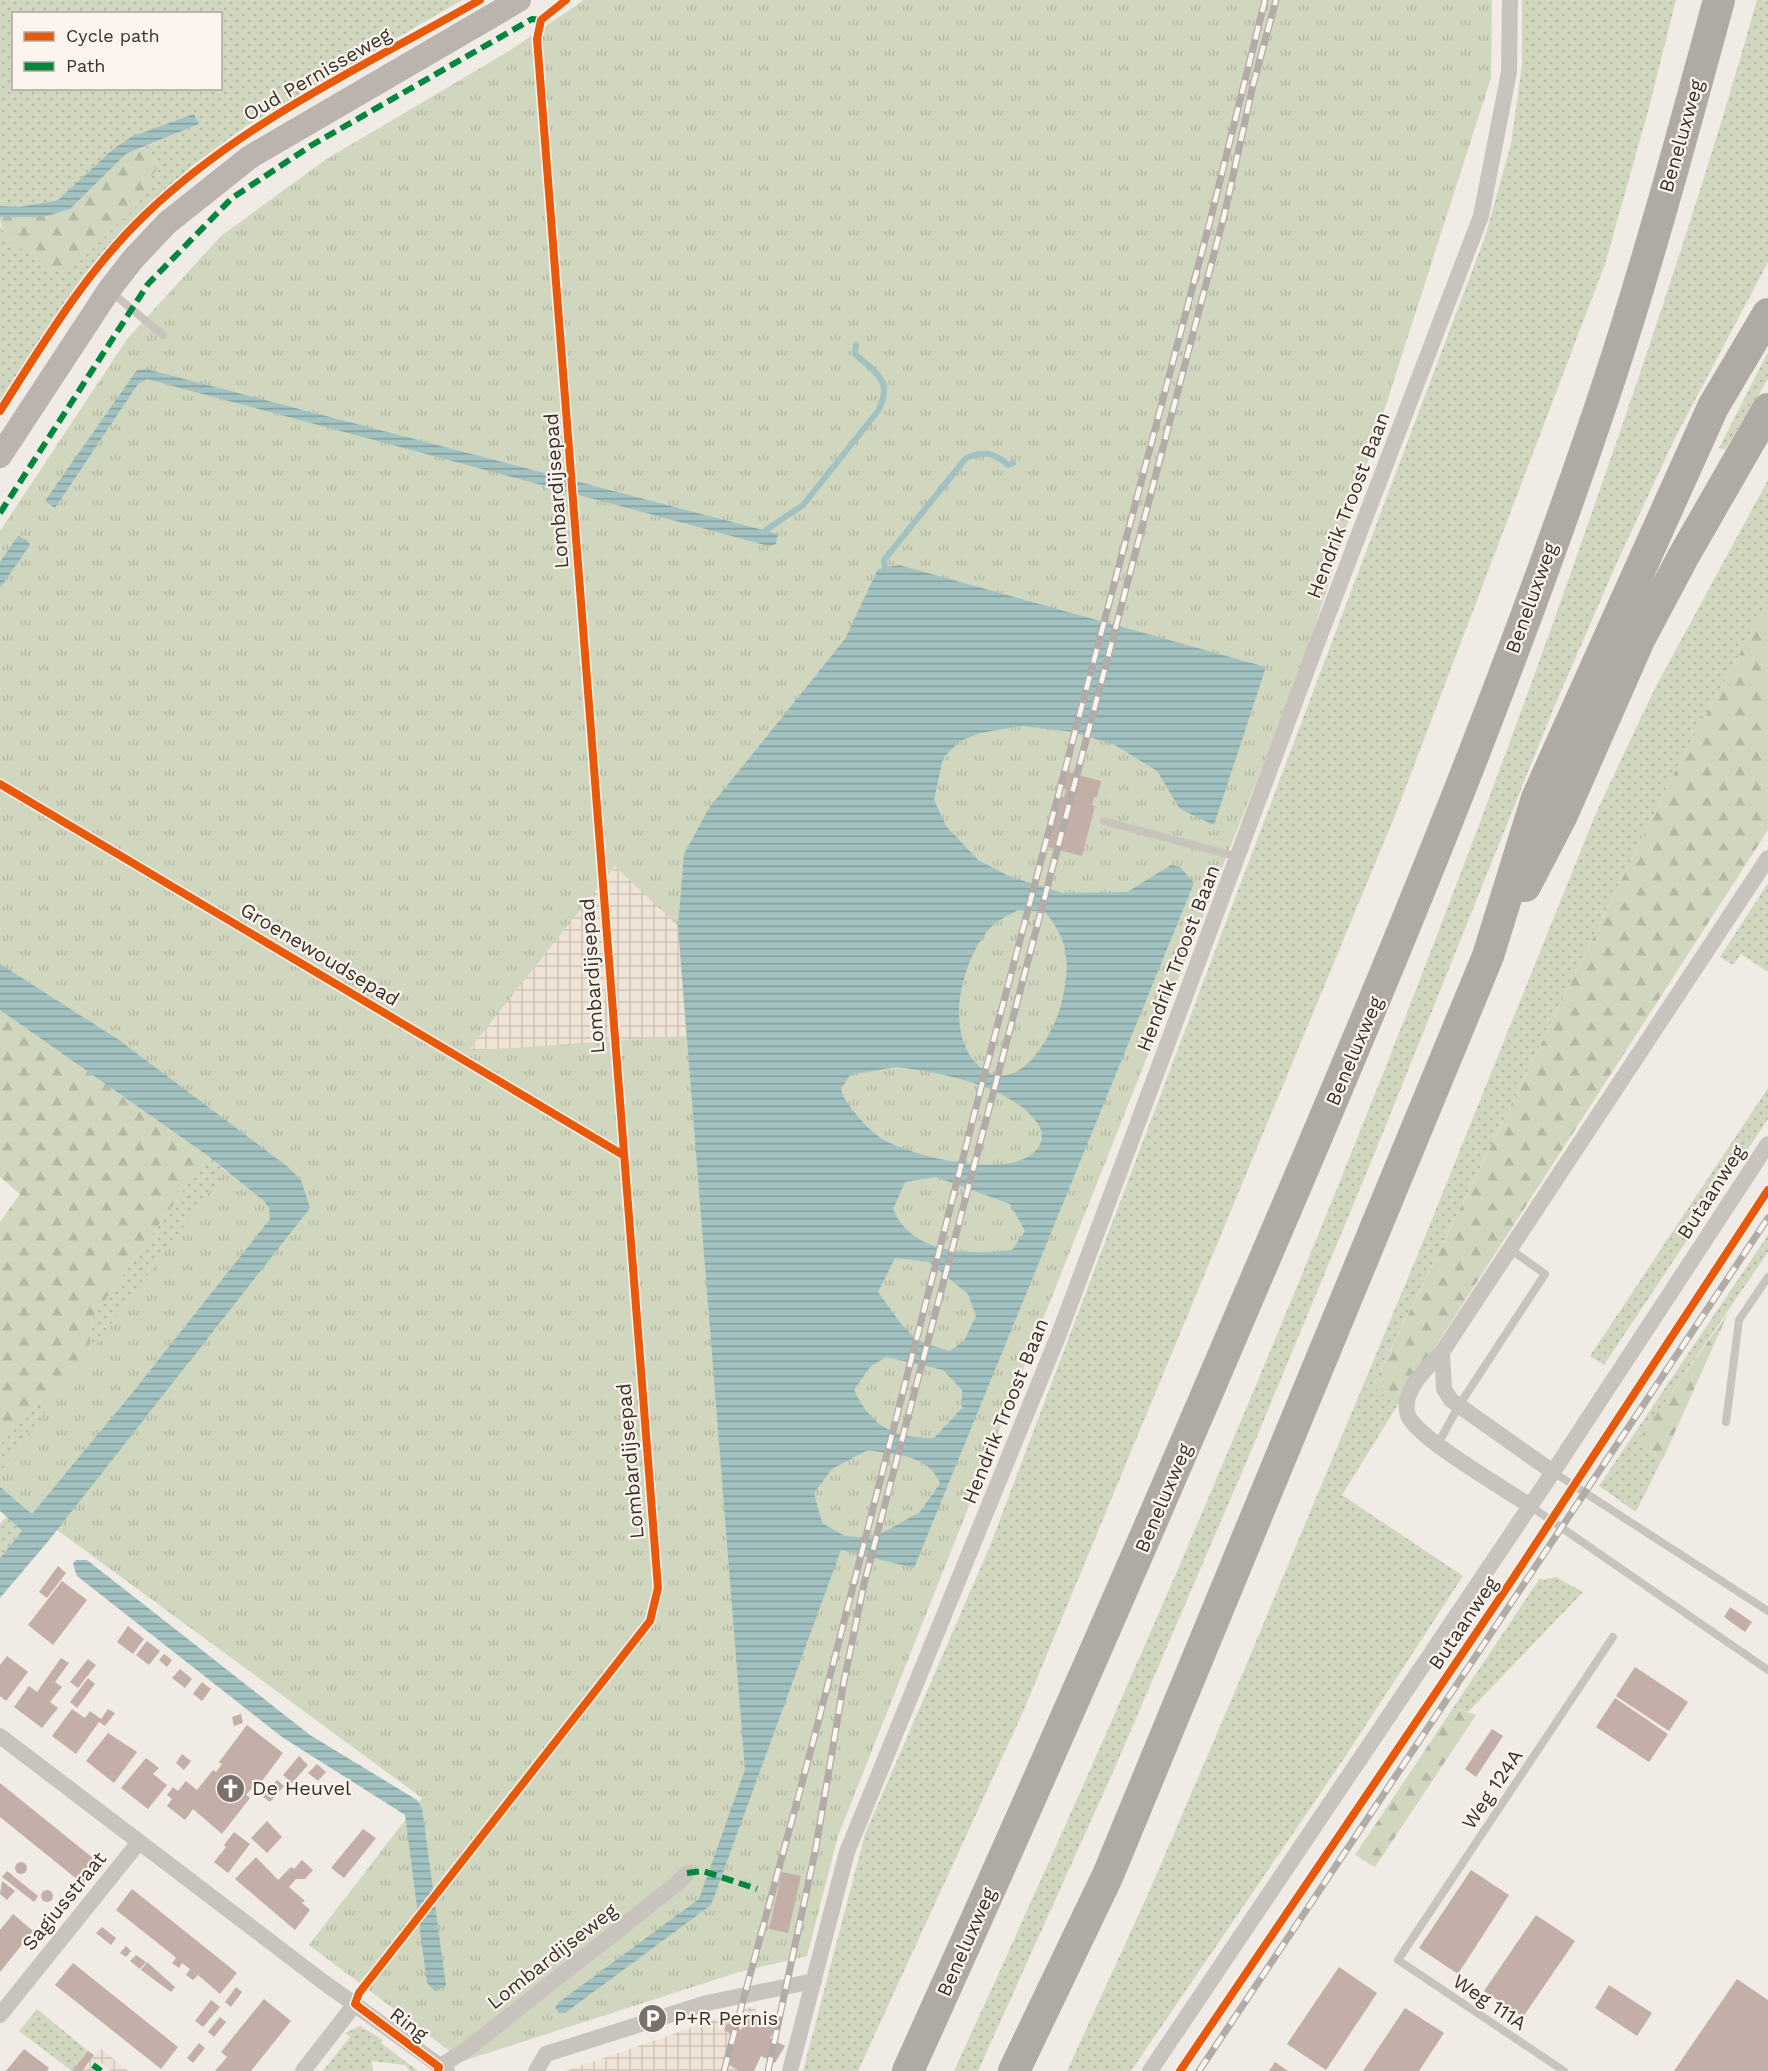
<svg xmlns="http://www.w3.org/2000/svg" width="1768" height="2071" viewBox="0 0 1768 2071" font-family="'Work Sans',sans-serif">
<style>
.grass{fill:url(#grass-dots);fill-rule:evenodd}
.forest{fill:url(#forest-firs)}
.park{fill:url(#park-tufts)}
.plaza{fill:url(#plaza-grid)}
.water{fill:url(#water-rules);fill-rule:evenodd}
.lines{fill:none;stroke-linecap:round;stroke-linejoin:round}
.stream{stroke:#a1c2c1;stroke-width:6}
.building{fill:#c3afa7}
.lane{stroke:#c9c3be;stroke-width:8}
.street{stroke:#c9c3be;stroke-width:16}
.secondary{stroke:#bab3ae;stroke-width:24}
.highway{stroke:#afaaa4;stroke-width:32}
.rail-casing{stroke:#b1aca8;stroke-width:7}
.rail{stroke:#fbf5ee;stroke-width:4.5;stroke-dasharray:14;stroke-linecap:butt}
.quiet{stroke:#00873e;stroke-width:6;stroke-dasharray:12 6;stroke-linecap:butt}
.cycleway-casing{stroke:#fbf5ee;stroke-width:11}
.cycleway{stroke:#e8590c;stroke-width:8}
.labels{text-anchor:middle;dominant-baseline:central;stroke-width:4.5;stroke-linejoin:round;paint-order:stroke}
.street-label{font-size:20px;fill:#3b302b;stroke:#fbf5ee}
.poi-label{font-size:20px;fill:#3b302b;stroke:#fbf5ee;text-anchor:start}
</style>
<defs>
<pattern id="grass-dots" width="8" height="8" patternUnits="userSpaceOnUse" patternTransform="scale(1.5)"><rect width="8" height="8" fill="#d1d6bf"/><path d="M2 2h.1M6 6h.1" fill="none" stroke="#b4b8a4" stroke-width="1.8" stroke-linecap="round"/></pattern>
<pattern id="forest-firs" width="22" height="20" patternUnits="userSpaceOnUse" patternTransform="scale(1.5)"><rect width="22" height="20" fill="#d1d6bf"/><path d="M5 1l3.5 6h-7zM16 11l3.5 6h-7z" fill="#b4b8a4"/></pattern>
<pattern id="park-tufts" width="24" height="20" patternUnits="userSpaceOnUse" patternTransform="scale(1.5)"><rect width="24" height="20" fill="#d1d6bf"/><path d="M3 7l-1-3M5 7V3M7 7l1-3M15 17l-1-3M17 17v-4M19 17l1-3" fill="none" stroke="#b4b8a4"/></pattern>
<pattern id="plaza-grid" width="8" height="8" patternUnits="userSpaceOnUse" patternTransform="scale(1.5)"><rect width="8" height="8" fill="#eee3d5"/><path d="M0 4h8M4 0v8" fill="none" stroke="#cdc3b7"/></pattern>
<pattern id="water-rules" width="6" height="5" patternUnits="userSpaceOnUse" patternTransform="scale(1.5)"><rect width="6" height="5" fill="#a1c2c1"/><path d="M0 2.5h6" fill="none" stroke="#849e9d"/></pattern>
</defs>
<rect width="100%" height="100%" fill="#f0ebe5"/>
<g class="grass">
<path d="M0,0H462L246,126L192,166L130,224L76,286L0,401V226L10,240L77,264L135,207L159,164L145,147L199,124L112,150L58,200L19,207L0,206ZM14,14H220V88H14Z"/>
<polygon points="1522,0 1676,0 1647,115 1605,264 1396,813 1023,1712 858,2071 803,2071 865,1834 990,1546 1485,237 1511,144 1522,65"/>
<path d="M1757,0H1768V262L1676,436L1618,560L1555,705L1378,1145L1248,1458L1113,1772L978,2071H954C1170,1601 1373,1124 1548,637C1623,426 1696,216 1757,0Z"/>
<polygon points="1768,352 1768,379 1725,450 1719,448"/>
<polygon points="1768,480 1768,602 1671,779 1373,1385 1397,1406 1342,1495 1463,1576 1343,1760 1131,2071 1067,2071 1149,1892 1242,1675 1420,1249 1596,813 1654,690"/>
<polygon points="1768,883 1768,972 1741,954 1733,965 1720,957"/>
<polygon points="1768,1088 1768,1119 1604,1365 1590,1356"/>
<polygon points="208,1156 231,1176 47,1495 32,1514 0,1487 0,1445 37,1404 85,1382 93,1317"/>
<polygon points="1768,1235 1768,1252 1638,1442 1662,1459 1636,1512 1599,1486"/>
<polygon points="6,1517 22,1531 0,1558 0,1524"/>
<polygon points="1556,1577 1583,1592 1468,1712 1453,1708 1540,1578 1543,1580"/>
<polygon points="37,2009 88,2051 72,2071 19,2031"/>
<polygon points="360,2026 383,2040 381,2043 418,2071 410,2071 405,2065 372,2061 373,2071 323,2071 350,2037 345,2033"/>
</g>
<g class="forest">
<path d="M145,147L159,164L135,207L77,264L54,270C36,258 0,242 0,217H44L70,209L126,154Z"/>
<polygon points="1768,602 1768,830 1397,1406 1373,1386 1671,779"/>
<polygon points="0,1010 208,1156 93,1317 85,1382 59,1415 37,1404 0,1445 0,1222 20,1194 0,1177"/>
<polygon points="1728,1313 1663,1459 1662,1459 1637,1442"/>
<polygon points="1453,1708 1476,1715 1375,1867 1355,1855"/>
</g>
<polygon class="park" points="584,0 1492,0 1491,78 1301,669 838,1836 807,1956 739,1972 463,2061 309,1945 422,1798 0,1488 0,1472 235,1158 0,1007 0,531 127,339 221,236 325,160 509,51"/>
<g class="plaza">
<polygon points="615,866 678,926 686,1036 468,1051"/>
<polygon points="757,2005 754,2017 749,2015 724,2062 739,2071 566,2071"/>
<polygon points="100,2048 128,2071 111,2071 101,2063 94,2071 81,2071"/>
</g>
<g class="water">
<polygon points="194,114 199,124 126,154 70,209 44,217 0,217 0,206 19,207 58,200 112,150 131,137"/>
<polygon points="146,369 778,534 776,544 769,546 147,379 138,384 55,508 45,501 137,370"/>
<polygon points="18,536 27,540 30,545 0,588 0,562"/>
<path d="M899,565L1266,667L1214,825L1180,809L1157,771L1115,745L1073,732L1021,726L980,733L960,741L943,758L934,800L946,826L978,860L1011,877L1063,893L1127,892L1171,865L1180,867L1194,883L914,1568L841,1550L711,1905L565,2013H559L555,2008L558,2003L699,1899L745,1770L678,926L684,854L709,808L845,639L878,569ZM1018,910L1045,912C1070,942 1070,964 1062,1001C1055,1032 1018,1102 978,1065C943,1032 962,958 991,927C998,920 1010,915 1018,910ZM896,1067C939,1072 1015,1086 1039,1126C1045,1136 1041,1147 1032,1154C1003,1178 915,1157 884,1140C871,1133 843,1103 841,1089L850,1075ZM936,1177L1010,1204L1025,1231L1012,1250C969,1255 912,1255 893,1209L905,1182ZM895,1258L929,1262L968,1294L976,1316L964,1341L950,1351L919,1342L901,1324L878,1292ZM886,1357L943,1370L962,1390V1408L934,1438C893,1438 872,1427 854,1390L870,1367ZM868,1450C896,1455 928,1454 940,1483L920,1512L873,1538L845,1536L822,1523L814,1493L832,1469Z"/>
<polygon points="0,964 119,1040 288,1167 301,1180 310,1208 50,1539 0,1598 0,1558 22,1531 0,1511 0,1487 32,1514 133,1392 270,1219 269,1208 264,1201 208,1156 0,1010"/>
<polygon points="76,1560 87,1560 310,1735 417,1800 422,1808 446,1986 435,1991 427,1983 405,1815 282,1737 77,1576 73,1564"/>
</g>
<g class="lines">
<g class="stream">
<path d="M766,530L803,505L878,411C894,381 876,373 855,354L856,345"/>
<path d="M885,568L884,560L966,458C984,451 993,452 1008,465L1013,463"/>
</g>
</g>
<g class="building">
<polygon points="1067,772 1101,781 1097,797 1094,797 1092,805 1095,806 1082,856 1048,847 1060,797 1064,797 1066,789 1063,789"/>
<polygon points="58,1566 66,1573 47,1598 39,1592"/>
<polygon points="62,1581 87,1600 53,1645 28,1625"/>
<polygon points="1730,1607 1752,1622 1745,1632 1724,1617"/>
<polygon points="128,1626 144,1639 133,1654 117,1642"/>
<polygon points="147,1641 160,1651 149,1665 136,1655"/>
<polygon points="164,1654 172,1660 167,1667 159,1660"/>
<polygon points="7,1656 28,1672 6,1701 0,1696 0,1665"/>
<polygon points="61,1658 69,1663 55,1682 62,1687 50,1702 58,1708 42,1728 14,1707 29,1686 37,1692"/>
<polygon points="88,1659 96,1665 78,1688 70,1682"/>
<polygon points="1635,1667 1688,1702 1669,1731 1616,1696"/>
<polygon points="180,1669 192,1679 185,1688 172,1678"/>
<polygon points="88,1678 95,1684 77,1708 70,1702"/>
<polygon points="202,1682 211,1689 202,1701 193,1694"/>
<polygon points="1615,1698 1668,1734 1649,1762 1596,1727"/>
<polygon points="72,1709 85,1718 90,1711 101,1719 108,1709 115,1713 105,1726 99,1722 76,1754 52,1736"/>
<polygon points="241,1714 243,1723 234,1726 232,1717"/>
<polygon points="247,1725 283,1753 256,1789 253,1787 246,1795 250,1798 222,1834 193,1809 185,1820 167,1806 172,1799 167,1795 173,1787 178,1791 186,1781 197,1790 213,1770 216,1772 222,1764 219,1762"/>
<polygon points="1492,1729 1503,1736 1476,1777 1465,1769"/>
<polygon points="108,1733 137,1752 114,1783 86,1761"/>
<polygon points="182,1754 191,1761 184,1770 176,1763"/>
<polygon points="299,1756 308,1765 292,1783 283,1775"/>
<polygon points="146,1758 159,1768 153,1774 167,1785 148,1809 121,1788"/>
<polygon points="317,1764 326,1772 318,1781 308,1773"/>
<polygon points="277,1780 284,1786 270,1802 263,1797"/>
<polygon points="0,1783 99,1863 83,1884 0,1817"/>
<polygon points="267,1821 282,1837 267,1853 251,1838"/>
<polygon points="363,1829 376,1838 344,1878 331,1868"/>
<polygon points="234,1832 250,1844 228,1873 214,1862 226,1847 224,1845"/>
<polygon points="256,1857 278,1880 291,1867 294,1869 302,1860 313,1870 305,1879 296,1879 289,1887 305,1901 302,1903 310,1910 295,1930 235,1879"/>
<circle cx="21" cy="1868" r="6"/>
<polygon points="1471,1870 1509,1895 1458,1974 1419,1948"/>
<polygon points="7,1871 38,1896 34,1902 2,1877"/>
<polygon points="782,1872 801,1876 788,1933 769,1929"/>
<polygon points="2,1881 15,1891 7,1900 0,1894"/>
<polygon points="132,1889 237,1973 220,1994 198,1975 193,1980 186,1975 190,1969 182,1963 179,1968 172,1963 176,1958 174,1956 116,1910"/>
<circle cx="47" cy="1896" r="6"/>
<polygon points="13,1914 33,1931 0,1972 0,1930"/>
<polygon points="1536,1915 1575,1941 1523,2017 1484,1991"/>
<polygon points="102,1927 116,1938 111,1945 96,1933"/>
<polygon points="126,1946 131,1951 126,1957 120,1953"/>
<polygon points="136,1955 146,1962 140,1969 130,1961"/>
<polygon points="147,1962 175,1987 171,1992 141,1970"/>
<polygon points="73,1963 178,2047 161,2069 55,1985"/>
<polygon points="1339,1967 1377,1993 1326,2070 1287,2044"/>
<polygon points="1737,1979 1768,2000 1768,2071 1674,2071"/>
<polygon points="1609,1985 1652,2013 1637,2036 1595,2008"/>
<polygon points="236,1987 242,1992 231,2007 225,2002"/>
<polygon points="264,1999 291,2021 251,2071 215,2071 227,2057 221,2052"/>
<polygon points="211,2000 220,2007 203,2027 195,2021"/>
<polygon points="1405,2008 1444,2033 1419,2071 1363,2071"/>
<polygon points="755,2014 762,2016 761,2021 775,2029 770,2038 785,2046 775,2063 761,2056 754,2071 739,2071 724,2062 737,2037 724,2030 728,2023 741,2030 749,2015 754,2017"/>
<polygon points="220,2017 226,2022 214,2037 208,2032"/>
<polygon points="199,2043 205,2048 193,2063 187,2058"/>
<polygon points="24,2049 49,2068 47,2071 6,2071"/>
<polygon points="88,2051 94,2055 82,2071 72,2071"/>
<polygon points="1275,2062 1288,2071 1269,2071"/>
</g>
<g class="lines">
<g class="lane">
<polyline points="110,291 163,335"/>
<polyline points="1104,821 1238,857"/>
<polyline points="1726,1422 1739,1320 1768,1277"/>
<polyline points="1438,1444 1458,1407 1545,1274 1510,1249"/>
<polyline points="1553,1472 1768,1611"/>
<polyline points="1530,1506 1768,1670"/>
<polyline points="1564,2071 1398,1960 1613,1637"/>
</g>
<g class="street">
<polyline points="1442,1352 1444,1389 1451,1400 1553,1472"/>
<path d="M1530,1506C1506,1489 1416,1438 1408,1415C1400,1391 1428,1367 1442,1352L1768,858"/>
<polyline points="0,1736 322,1981 447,2071"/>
<polyline points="0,2015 139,1842"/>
<polyline points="439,2067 466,2050 679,1882 687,1873"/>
<polyline points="303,2071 355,2004"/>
<polyline points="536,2071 546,2054 707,2003 814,1981"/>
<polyline points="790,2071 847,1852 1059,1334 1316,646 1481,216 1509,72 1510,0"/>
<polyline points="1150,2071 1553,1472 1768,1144"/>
</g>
<polyline class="secondary" points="0,456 109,290 133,259 167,223 250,157 519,0"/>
<g class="highway">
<polyline points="1525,886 1562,815 1639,640 1683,557 1768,409"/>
<path d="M908,2071C1028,1806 1145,1540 1259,1272C1384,981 1507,688 1607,387C1649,260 1684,129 1719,0"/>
<polyline points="1014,2071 1108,1875 1488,956 1537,798 1713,407 1768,314"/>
</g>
<defs>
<g id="rail">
<polyline points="724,2071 812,1746 983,1080 1209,225 1265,0"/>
<polyline points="768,2071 816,1847 844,1681 864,1584 1225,212 1253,85 1276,0"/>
<polyline points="1199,2071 1768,1218"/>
</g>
</defs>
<use href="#rail" class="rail-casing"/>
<use href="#rail" class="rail"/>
<g class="quiet">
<polyline points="0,513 148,284 232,198 312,145 532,19 541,20"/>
<polyline points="687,1873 703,1871 757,1889"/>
<polyline points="93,2065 101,2071"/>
</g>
<defs>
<g id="cycleway">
<path d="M0,411C44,342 87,270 146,214C242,122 366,65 480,0"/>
<polyline points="0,784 623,1155"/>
<polyline points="438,2071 439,2067 355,2004 359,1993 650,1621 658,1588 537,39 541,20 566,0"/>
<polyline points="1180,2071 1512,1580 1768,1190"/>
</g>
</defs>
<use href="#cycleway" class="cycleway-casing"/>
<use href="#cycleway" class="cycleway"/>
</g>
<defs>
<symbol id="church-disc" viewBox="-11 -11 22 22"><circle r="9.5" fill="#7a716c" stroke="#fbf5ee"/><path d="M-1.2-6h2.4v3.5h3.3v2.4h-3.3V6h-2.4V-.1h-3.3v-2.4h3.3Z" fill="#fff"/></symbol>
<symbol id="parking-disc" viewBox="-11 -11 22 22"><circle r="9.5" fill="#7a716c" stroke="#fbf5ee"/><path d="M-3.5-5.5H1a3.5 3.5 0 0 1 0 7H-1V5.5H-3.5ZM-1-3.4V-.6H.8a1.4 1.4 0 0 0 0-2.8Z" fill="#fff"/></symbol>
</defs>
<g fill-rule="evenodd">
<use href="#church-disc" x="214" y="1772" width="33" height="33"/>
<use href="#parking-disc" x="636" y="2002" width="33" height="33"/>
</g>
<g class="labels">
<g class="street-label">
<text transform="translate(317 74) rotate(-30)">Oud Pernisseweg</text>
<text transform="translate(1681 136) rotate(-74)">Beneluxweg</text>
<text transform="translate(556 491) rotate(-94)">Lombardijsepad</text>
<text transform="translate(1348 505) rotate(-69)">Hendrik Troost Baan</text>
<text transform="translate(1531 598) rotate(-70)">Beneluxweg</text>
<text transform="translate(320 954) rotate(31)">Groenewoudsepad</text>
<text transform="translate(1178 958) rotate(-69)">Hendrik Troost Baan</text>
<text transform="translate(592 976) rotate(-94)">Lombardijsepad</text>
<text transform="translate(1354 1051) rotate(-67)">Beneluxweg</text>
<text transform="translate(1711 1192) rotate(-57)">Butaanweg</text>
<text transform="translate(1005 1411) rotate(-68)">Hendrik Troost Baan</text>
<text transform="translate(630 1461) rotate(-95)">Lombardijsepad</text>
<text transform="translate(1163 1498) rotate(-67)">Beneluxweg</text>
<text transform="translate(1463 1623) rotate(-56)">Butaanweg</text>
<text transform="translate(1492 1789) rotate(-56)">Weg 124A</text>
<text transform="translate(64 1901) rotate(-51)">Sagiusstraat</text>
<text transform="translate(966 1942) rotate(-66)">Beneluxweg</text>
<text transform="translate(552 1956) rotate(-38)">Lombardijseweg</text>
<text transform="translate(1490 2002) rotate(34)">Weg 111A</text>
<text transform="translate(409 2024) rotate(37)">Ring</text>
</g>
<g class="poi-label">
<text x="252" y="1788">De Heuvel</text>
<text x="674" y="2018">P+R Pernis</text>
</g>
</g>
<rect x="12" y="12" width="210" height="78" fill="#fbf5ee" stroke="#aea6a0" stroke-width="1.5"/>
<rect x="24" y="32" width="30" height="9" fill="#e8590c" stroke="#aea6a0" stroke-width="1.5"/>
<text x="66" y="42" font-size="18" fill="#3b302b">Cycle path</text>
<rect x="24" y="62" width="30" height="9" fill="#00873e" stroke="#aea6a0" stroke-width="1.5"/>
<text x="66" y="72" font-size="18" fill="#3b302b">Path</text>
</svg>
